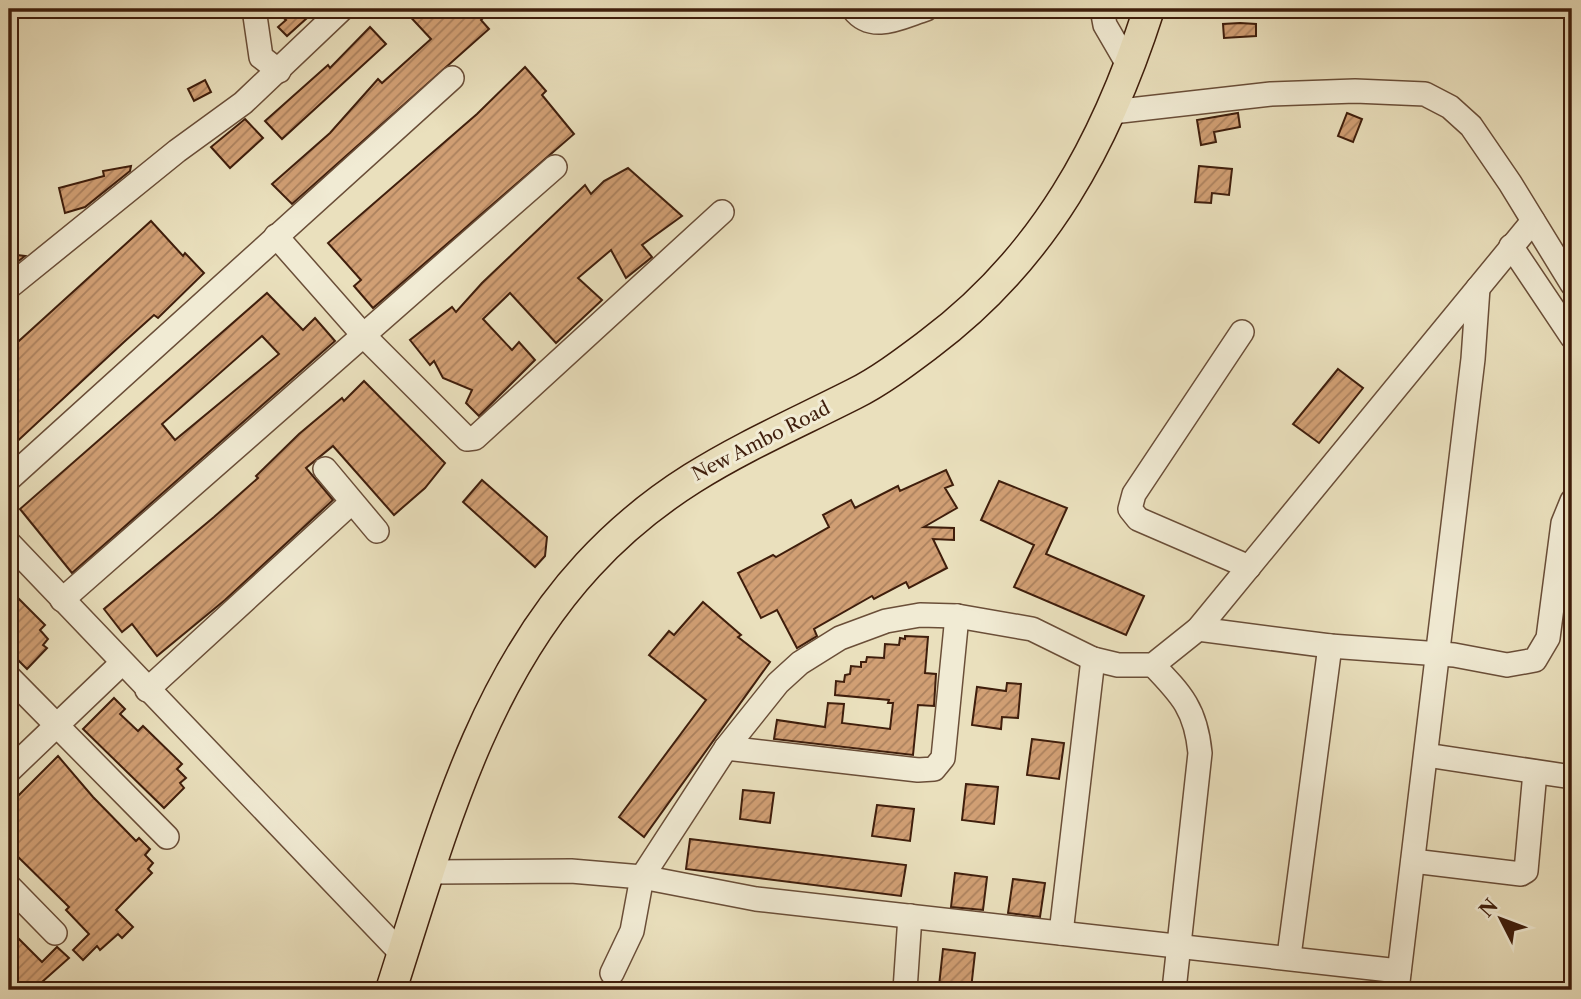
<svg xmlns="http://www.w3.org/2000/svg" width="1581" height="999" viewBox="0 0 1581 999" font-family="'Libre Caslon Text',serif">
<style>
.building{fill:url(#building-hatch);stroke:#3f1e0c;stroke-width:2;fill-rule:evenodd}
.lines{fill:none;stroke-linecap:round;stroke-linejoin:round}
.minor-casing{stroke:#6a4e38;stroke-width:26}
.major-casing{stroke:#3f1e0c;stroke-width:33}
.minor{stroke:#f1ebd4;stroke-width:23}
.major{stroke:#eae0bd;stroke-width:30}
.labels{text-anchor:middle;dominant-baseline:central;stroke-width:6;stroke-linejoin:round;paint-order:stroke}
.street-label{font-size:19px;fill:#3f1e0c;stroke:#f1ebd4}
</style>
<defs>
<pattern id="building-hatch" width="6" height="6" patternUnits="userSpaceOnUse" patternTransform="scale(1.75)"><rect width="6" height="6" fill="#d19f74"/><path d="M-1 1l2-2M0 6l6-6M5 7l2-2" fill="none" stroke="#ab815e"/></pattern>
</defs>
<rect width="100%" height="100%" fill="#eae0bd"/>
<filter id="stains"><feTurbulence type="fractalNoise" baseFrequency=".00286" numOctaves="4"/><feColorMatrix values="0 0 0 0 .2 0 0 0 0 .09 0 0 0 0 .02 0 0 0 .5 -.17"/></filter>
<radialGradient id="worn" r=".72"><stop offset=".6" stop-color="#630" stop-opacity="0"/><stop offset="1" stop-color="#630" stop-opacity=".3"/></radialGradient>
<g class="building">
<polygon points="274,9 317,9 287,36 278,27 286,20"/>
<polygon points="403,9 492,9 481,20 489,29 292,204 272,184 330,133 378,79 382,83 431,39"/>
<polygon points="1240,23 1256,24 1256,36 1224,38 1223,24"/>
<polygon points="370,27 386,44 282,139 265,121 328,65 330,68"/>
<polygon points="525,67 546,91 542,95 574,134 373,308 354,286 361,280 328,243 477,114"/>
<polygon points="205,80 211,92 194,101 188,89"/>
<polygon points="1238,113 1240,127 1214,132 1216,142 1201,145 1197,120"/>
<polygon points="1347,113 1362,119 1353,142 1338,136"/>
<polygon points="245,119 263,138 230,168 211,147"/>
<polygon points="131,166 130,171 85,207 65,213 59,188 104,176 103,171"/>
<polygon points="1199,166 1232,169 1229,195 1212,193 1211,203 1195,202"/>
<polygon points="628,168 682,216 642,245 652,257 626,278 611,250 578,278 602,300 556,343 510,293 483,319 512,350 519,342 535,360 479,416 466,403 472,390 443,378 434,361 430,365 410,340 452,307 456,312 482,283 585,185 591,194 604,181"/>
<polygon points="151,221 183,256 185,253 204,273 158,318 154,315 124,342 9,449 9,350"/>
<polygon points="9,254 25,256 11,267"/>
<path d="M267,293L303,330L315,318L335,341L72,573L20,509ZM262,336L279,354L175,440L162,424Z"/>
<polygon points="1338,369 1363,388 1319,443 1293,424"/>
<polygon points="364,381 445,463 425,488 394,515 333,446 306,468 333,500 225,600 157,656 132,624 122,632 104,609 214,517 258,478 256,476 299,434 342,398 344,401"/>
<polygon points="946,470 953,485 945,488 957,508 924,527 954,528 954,540 933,539 947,568 909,588 906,582 874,599 872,596 814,629 817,636 797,648 777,610 761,618 738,573 773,555 776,557 829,527 823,515 851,500 855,508 898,486 900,491"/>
<polygon points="482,480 547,537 545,556 535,567 463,502"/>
<polygon points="999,481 1067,508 1046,554 1144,596 1126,635 1014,587 1034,545 981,520"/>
<polygon points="9,589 45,625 40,630 48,639 43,645 47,648 27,669 9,651"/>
<polygon points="703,602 741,635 738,637 770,662 644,837 619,817 706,700 649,655 669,631 674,635"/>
<polygon points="905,636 928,637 925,673 936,674 934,706 918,705 913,755 774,739 777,720 825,727 828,703 844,704 842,723 890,729 893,703 888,703 889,700 835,695 836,681 844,682 845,675 850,674 851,666 861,667 861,662 866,662 867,657 884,658 885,644 899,645 900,638 905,639"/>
<polygon points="1007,683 1021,684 1018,718 1002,717 1001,729 972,725 977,687 1006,691"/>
<polygon points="114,698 125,709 120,714 138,731 143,726 182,764 177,769 186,778 180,783 184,788 164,808 83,729"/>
<polygon points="1032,739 1064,743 1059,779 1027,775"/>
<polygon points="58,756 93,797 136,841 139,838 150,849 145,855 153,863 148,869 152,873 116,910 133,927 122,938 118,934 100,950 97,946 83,960 73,950 89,934 66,910 69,907 9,848 9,805"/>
<polygon points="966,784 998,787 994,824 962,820"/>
<polygon points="743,790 774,793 770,823 740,819"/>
<polygon points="877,805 914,809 910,841 872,836"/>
<polygon points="690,839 906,865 901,896 686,869"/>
<polygon points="955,873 987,877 983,910 951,907"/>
<polygon points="1013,879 1045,883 1040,917 1008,913"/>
<polygon points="9,929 42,962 57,947 69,958 33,990 19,990 9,980"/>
<polygon points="943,949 975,953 971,989 939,986"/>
</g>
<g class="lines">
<defs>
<g id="minor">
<polyline points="254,9 261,57 279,71"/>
<path d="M853,9C872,34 901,17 926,9"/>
<polyline points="1102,9 1105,25 1130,68"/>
<polyline points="1112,112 1271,94 1355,91 1425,94 1450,107 1471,126 1510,183 1572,284"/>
<polyline points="276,236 365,337 467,439 475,438 722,212"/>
<polyline points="1511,246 1572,337"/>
<polyline points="9,287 177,151 243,103 342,9"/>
<polyline points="1242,332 1134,494 1130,509 1138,519 1249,567"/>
<polyline points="325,469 377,531"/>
<polyline points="9,479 452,78"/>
<polyline points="9,543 403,955"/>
<polyline points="62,600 555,167"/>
<polyline points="1198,629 1330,646 1454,655 1507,665 1535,660 1548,638 1563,523 1572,501"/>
<path d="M1153,665C1182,695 1196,710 1200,753L1174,990"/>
<polyline points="9,677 167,837"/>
<polyline points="147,690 352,502"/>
<polyline points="726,748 918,770 934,769 943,758 957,616"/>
<polyline points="1426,755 1572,777"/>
<polyline points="9,771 122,663"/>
<polyline points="1413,861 1521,874 1526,871 1535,772"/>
<polyline points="430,872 571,871 642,877 756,899 1399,971"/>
<polyline points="9,886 55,933"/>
<polyline points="1061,933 1093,659"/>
<polyline points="1289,956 1330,646"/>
<polyline points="612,973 632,931 642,877 726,748 778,683 800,663 840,638 886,621 920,615 957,616 1032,629 1093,659 1118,665 1153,665 1198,629 1533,221"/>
<polyline points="905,990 910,916"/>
<polyline points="1397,990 1473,359 1478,288"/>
</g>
<path id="major" d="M391,990C439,841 479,683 588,565C669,477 751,446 854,394C880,381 905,362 929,344C1044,258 1106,143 1149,9"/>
</defs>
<use href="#minor" class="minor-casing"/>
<use href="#major" class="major-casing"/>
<use href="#minor" class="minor"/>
<use href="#major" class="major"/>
</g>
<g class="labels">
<g class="street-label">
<text transform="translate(761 441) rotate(-27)">New Ambo Road</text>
</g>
</g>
<rect width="1581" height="999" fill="none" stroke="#eae0bd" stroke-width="35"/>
<rect x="10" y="10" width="1560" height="978" fill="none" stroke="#3f1e0c" stroke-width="3.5"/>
<rect x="18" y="18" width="1546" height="964" fill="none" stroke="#3f1e0c" stroke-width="2"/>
<g transform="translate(1501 919) rotate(312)" stroke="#f1ebd4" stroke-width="5" paint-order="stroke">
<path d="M0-5L12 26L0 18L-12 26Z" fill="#3f1e0c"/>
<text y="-10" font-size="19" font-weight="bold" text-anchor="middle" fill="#3f1e0c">N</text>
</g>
<rect width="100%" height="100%" filter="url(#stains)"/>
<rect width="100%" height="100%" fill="url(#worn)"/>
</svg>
